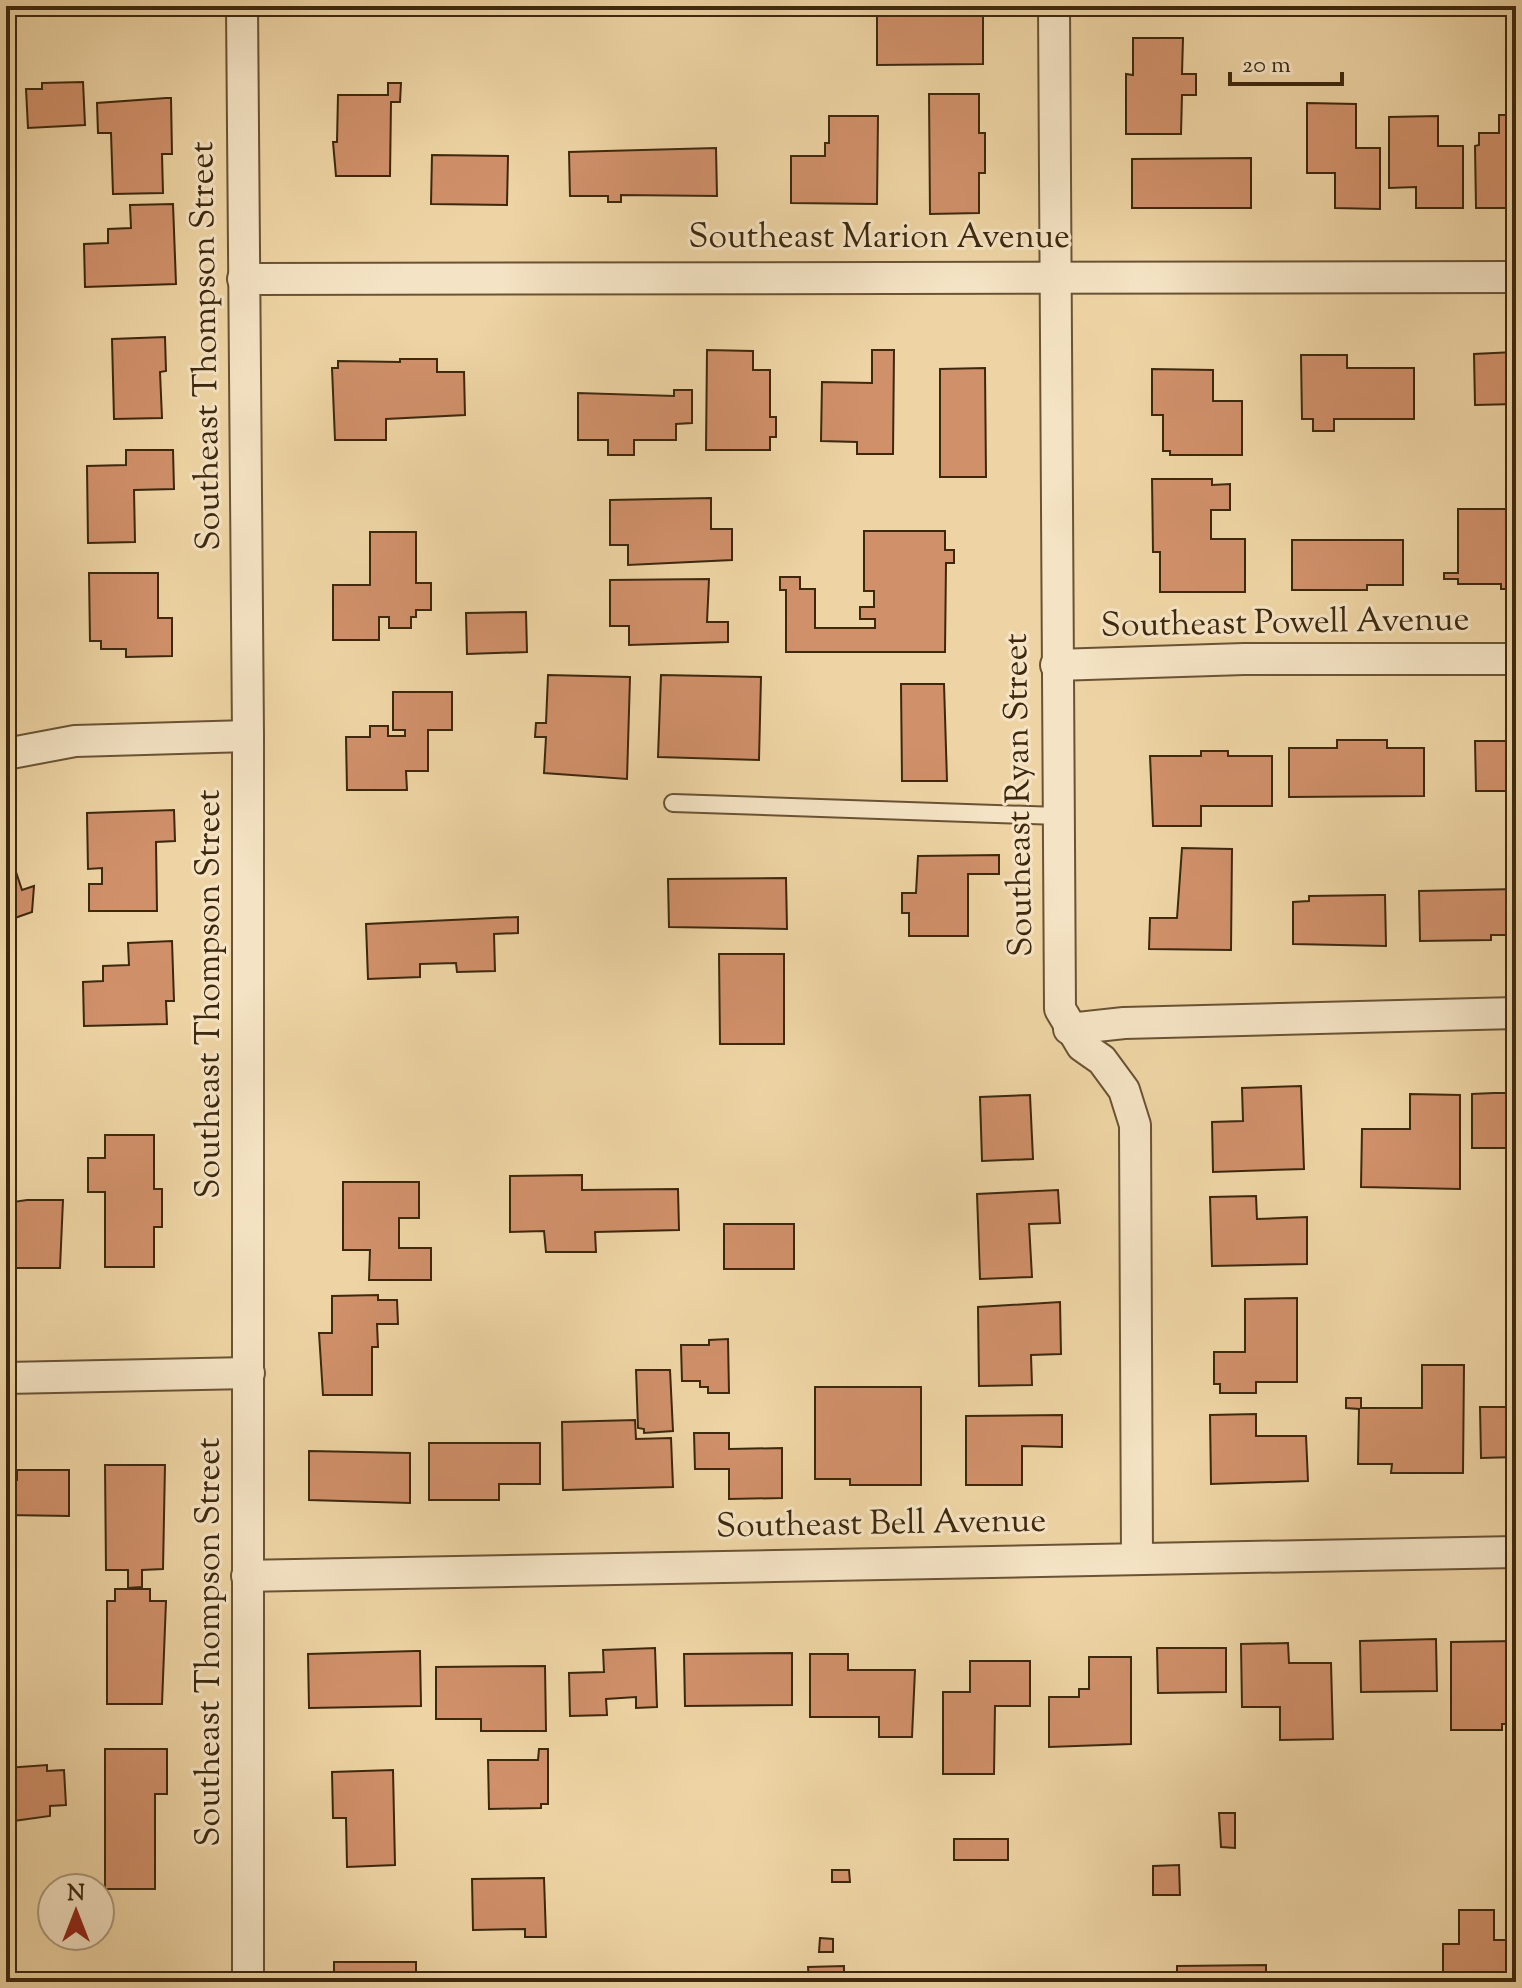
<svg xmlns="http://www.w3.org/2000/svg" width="1522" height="1988" viewBox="0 0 1522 1988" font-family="'Sorts Mill Goudy',serif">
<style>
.building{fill:#d0906a;stroke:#3d280e;stroke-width:2}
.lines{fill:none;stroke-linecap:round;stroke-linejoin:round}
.service-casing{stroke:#695334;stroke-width:20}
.minor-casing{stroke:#695334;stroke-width:34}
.service{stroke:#f4e3c4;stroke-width:16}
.minor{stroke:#f4e3c4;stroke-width:30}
.labels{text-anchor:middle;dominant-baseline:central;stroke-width:6;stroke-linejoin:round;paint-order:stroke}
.street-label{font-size:34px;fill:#3d280e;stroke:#f4e3c4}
</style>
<rect width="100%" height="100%" fill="#eed4a4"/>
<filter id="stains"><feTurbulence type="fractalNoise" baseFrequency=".0025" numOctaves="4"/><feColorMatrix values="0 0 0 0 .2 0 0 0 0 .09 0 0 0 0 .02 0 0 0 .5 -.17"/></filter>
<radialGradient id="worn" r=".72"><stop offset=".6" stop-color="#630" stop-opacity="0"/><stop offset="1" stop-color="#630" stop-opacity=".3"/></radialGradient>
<g class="building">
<polygon points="355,6 434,6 434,15 356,15"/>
<polygon points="936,8 983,8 983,64 877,65 877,11"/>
<polygon points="1133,38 1183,38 1182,74 1196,74 1196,95 1182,95 1181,134 1126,134 1126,74 1133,75"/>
<polygon points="83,82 85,125 28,128 26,89 42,89 42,83"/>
<polygon points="388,83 401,83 400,102 391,102 390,176 336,176 333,142 337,142 338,95 388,95"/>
<polygon points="929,94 979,94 979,133 985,133 985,173 979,173 979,213 930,214"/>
<polygon points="166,98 171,98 172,154 162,154 163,193 113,194 111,133 98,133 97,103"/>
<polygon points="1307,103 1356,104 1356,148 1380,148 1380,209 1335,208 1335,173 1307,173"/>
<polygon points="1499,115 1516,115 1516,208 1476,208 1475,146 1479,145 1479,133 1499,133"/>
<polygon points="829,116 878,116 877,204 791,203 791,156 825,156 825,143 829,143"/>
<polygon points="1438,116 1438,146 1463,146 1463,208 1416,208 1416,187 1389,188 1389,117"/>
<polygon points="716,148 717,196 621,195 621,202 608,202 608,196 570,196 569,152"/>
<polygon points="432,155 508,156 507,205 431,204"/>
<polygon points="1251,158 1251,208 1132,208 1132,159"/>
<polygon points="173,204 176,284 85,287 84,244 108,243 108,229 131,228 130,205"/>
<polygon points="165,337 166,371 160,372 162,418 114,419 112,339"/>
<polygon points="707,350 753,351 753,370 770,370 770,417 776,417 776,437 770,437 770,450 706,450"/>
<polygon points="872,350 894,350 893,454 857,454 857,442 821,441 822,382 872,383"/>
<polygon points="1514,352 1516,404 1475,405 1474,354"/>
<polygon points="1301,355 1347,355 1347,368 1414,368 1414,419 1334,419 1334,431 1313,431 1313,419 1302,419"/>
<polygon points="400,359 437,359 437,372 464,372 465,415 386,419 386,440 335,440 332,368 338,368 338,361 400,362"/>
<polygon points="985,368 986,477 940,477 940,369"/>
<polygon points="1152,369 1213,370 1213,401 1242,401 1242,455 1170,455 1170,451 1163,451 1163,415 1152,415"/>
<polygon points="674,390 692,390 692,423 676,424 676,440 634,440 634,455 608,455 608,440 578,440 578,393 674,396"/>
<polygon points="126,450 173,450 174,489 134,490 135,542 88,543 87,466 126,465"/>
<polygon points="1152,479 1212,479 1212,485 1230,484 1230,510 1211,510 1211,539 1245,539 1245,592 1160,592 1160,552 1153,552"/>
<polygon points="711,498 711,529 732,529 732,560 628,565 628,545 610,545 610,500"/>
<polygon points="1458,509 1509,509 1509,547 1516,547 1516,589 1501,589 1501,584 1458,584 1458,579 1444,579 1444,573 1458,573"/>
<polygon points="864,531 945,531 945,550 954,550 954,563 946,563 945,652 786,652 786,590 780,590 780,577 800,577 800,589 815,589 815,628 875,628 875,619 860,619 860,607 874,607 874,591 864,591"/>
<polygon points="370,532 416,532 416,583 431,583 431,610 416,610 416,617 411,617 411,628 389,628 389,617 379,617 379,640 333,640 333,585 370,585"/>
<polygon points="1292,540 1403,540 1403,585 1367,585 1367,590 1292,590"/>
<polygon points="89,573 158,573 158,618 172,618 172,656 126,657 126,649 101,649 101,641 90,641"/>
<polygon points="709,579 707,622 728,622 728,642 629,645 629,626 610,626 610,580"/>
<polygon points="526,612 527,652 467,654 466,613"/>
<polygon points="548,675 630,677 627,779 544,773 546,737 535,737 536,723 546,723"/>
<polygon points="661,675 761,677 759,760 658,757"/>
<polygon points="901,684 944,684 947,781 902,781"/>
<polygon points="393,692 452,692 452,730 428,730 428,771 406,771 407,790 347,790 346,737 370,737 370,726 388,726 388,736 405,736 405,730 393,730"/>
<polygon points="1337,740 1387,740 1387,748 1424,748 1424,796 1289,797 1289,748 1337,748"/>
<polygon points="1475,741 1516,741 1516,791 1476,791"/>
<polygon points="1201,751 1228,751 1228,756 1272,756 1272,806 1201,806 1201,826 1153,826 1150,756 1201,756"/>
<polygon points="174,810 175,841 156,842 157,911 89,911 89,884 102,884 102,868 88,869 87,813"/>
<polygon points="6,842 22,890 34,886 32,912 9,920"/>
<polygon points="1182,848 1232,849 1231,950 1149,949 1150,918 1177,918"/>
<polygon points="999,855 999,874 968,874 968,936 909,936 909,913 902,913 902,893 916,893 918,856"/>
<polygon points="786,878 787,929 669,927 668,879"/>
<polygon points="1516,889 1516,935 1491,935 1491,940 1420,941 1419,891"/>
<polygon points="1379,895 1385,895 1386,946 1293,944 1293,902 1309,901 1309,896"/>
<polygon points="518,917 518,933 494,934 495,971 457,972 456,963 420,964 420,977 368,979 366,924"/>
<polygon points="172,941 174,1001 166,1001 167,1024 84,1026 83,982 103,981 103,966 129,965 128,943"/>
<polygon points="719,954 784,954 784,1044 720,1044"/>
<polygon points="1301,1086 1304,1169 1213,1172 1212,1122 1243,1121 1242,1088"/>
<polygon points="1494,1093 1516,1093 1516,1148 1472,1148 1472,1094"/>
<polygon points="1410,1094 1460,1095 1460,1189 1361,1187 1362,1129 1410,1129"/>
<polygon points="1030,1095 1033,1159 982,1161 980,1097"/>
<polygon points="105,1135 154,1135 154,1189 162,1189 162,1227 154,1227 154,1267 105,1267 105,1192 88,1192 88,1158 105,1158"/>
<polygon points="582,1175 582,1190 678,1189 679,1230 595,1232 596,1252 546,1252 544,1231 510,1232 510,1176"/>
<polygon points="343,1182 419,1182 419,1218 399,1218 399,1248 431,1248 431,1280 369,1280 370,1250 343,1250"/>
<polygon points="1058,1190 1060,1223 1029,1224 1032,1277 980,1279 977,1194"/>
<polygon points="1256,1196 1257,1219 1307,1217 1307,1264 1212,1266 1210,1197"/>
<polygon points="27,1200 63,1200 60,1268 6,1268 6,1203"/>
<rect x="724" y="1224" width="70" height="45"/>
<polygon points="378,1295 378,1300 397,1300 398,1324 377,1324 378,1347 372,1347 372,1395 323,1395 319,1333 332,1333 332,1296"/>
<polygon points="1297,1298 1297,1382 1256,1382 1256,1393 1220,1393 1220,1384 1214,1384 1214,1352 1245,1352 1245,1299"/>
<polygon points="1060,1302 1061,1354 1031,1355 1032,1385 979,1386 978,1307"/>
<polygon points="728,1339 729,1393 708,1393 708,1387 700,1387 700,1381 682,1381 681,1345 709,1345 709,1340"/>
<polygon points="1422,1365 1464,1365 1463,1473 1391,1473 1392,1464 1358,1464 1359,1409 1346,1408 1346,1398 1361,1398 1361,1408 1422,1408"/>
<polygon points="636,1370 670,1370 673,1431 644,1433 644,1429 638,1428"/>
<polygon points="815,1387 921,1387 921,1485 850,1485 850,1479 815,1479"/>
<polygon points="1480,1407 1516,1407 1516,1457 1481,1458"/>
<polygon points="1256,1414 1256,1436 1306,1436 1308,1481 1211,1484 1210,1415"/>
<polygon points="1062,1415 1062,1447 1022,1446 1022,1485 966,1485 966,1416"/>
<polygon points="635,1420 636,1439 671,1438 673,1487 563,1490 562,1422"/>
<polygon points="694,1433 729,1433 729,1449 782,1448 782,1498 729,1499 729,1469 695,1469"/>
<polygon points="429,1443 540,1443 540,1484 499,1484 499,1500 429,1500"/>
<polygon points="309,1451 410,1453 410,1503 309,1500"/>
<polygon points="105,1465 165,1465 163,1569 142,1570 142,1587 128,1588 128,1570 106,1570"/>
<polygon points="17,1470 69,1470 69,1516 6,1515 6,1480 17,1480"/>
<polygon points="115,1589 150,1589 150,1601 166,1601 162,1704 107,1704 107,1601 115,1601"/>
<polygon points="1436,1639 1437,1691 1361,1692 1360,1641"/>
<polygon points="1516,1641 1516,1724 1502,1724 1502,1730 1451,1730 1451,1642"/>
<polygon points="1288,1643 1289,1663 1331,1663 1333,1739 1280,1740 1280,1707 1242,1707 1241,1644"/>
<polygon points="655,1648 657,1707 636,1708 636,1697 606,1699 607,1715 570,1716 569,1673 604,1672 603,1650"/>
<polygon points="1157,1648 1226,1648 1226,1692 1158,1693"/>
<polygon points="416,1651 420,1651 421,1706 309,1708 308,1654"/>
<polygon points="792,1653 792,1705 685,1706 684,1654"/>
<polygon points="810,1654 848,1654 848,1670 915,1670 912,1737 879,1737 879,1717 810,1717"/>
<polygon points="1089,1657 1131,1657 1131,1744 1049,1747 1049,1697 1079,1697 1079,1689 1089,1689"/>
<polygon points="970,1661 1030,1661 1030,1706 995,1706 994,1774 943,1774 943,1692 970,1692"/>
<polygon points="545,1666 546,1731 481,1731 481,1719 436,1719 436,1667"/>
<polygon points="105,1749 167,1749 167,1794 155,1794 155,1889 105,1889"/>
<polygon points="539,1749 548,1749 548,1804 541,1804 541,1808 489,1809 488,1760 538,1760"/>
<polygon points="47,1765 47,1771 64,1770 66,1805 50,1806 50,1816 6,1822 6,1768"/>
<polygon points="393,1770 395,1865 347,1867 346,1818 333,1818 332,1772"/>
<polygon points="1219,1813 1235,1813 1235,1848 1221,1847"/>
<rect x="954" y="1839" width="54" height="21"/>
<polygon points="1179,1865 1180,1895 1153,1895 1153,1866"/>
<polygon points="832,1870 849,1870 850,1882 832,1882"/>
<polygon points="544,1878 546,1937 525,1937 525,1929 473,1930 472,1879"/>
<polygon points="1459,1910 1494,1910 1494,1940 1516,1940 1516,1982 1443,1978 1443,1944 1459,1944"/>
<polygon points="820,1938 833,1939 833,1952 819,1952"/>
<rect x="334" y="1962" width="82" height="20"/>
<polygon points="1266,1965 1266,1982 1177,1982 1177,1966"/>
<polygon points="844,1966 844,1982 809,1982 808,1967"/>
<polygon points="473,1972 473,1982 450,1982 450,1973"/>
</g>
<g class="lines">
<defs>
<polyline id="service" points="673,803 1058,816"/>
<g id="minor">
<polyline points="242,6 248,736 248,1982"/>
<polyline points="1054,6 1060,1009 1082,1046 1102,1060 1124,1090 1135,1125 1137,1558"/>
<polyline points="243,279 1516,277"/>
<polyline points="1056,665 1244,659 1516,659"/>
<polyline points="6,754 75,741 248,736"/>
<polyline points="1069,1029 1124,1023 1516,1013"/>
<polyline points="6,1378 249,1373"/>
<polyline points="247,1576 1516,1552"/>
</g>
</defs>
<use href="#service" class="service-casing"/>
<use href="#minor" class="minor-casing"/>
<use href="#service" class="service"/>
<use href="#minor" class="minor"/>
</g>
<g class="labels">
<g class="street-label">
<text x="879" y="238">Southeast Marion Avenue</text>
<text transform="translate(207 346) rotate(-91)">Southeast Thompson Street</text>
<text transform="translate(1285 624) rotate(-1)">Southeast Powell Avenue</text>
<text transform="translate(1020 795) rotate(-91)">Southeast Ryan Street</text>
<text transform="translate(210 994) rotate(-90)">Southeast Thompson Street</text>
<text transform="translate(881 1525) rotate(-1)">Southeast Bell Avenue</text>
<text transform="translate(210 1642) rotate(-90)">Southeast Thompson Street</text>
</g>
</g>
<rect width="1522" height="1988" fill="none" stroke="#eed4a4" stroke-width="32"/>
<rect x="8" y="8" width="1506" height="1972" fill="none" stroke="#3d280e" stroke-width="4"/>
<rect x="16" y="16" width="1490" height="1956" fill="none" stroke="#3d280e" stroke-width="2"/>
<g transform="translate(76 1912)"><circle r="38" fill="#f4e3c4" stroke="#ab987b" stroke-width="2"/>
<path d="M0-6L14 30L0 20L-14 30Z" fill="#8f2418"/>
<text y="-12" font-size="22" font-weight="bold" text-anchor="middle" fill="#3d280e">N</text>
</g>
<path d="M1230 72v12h112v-12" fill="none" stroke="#3d280e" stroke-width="4"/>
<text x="1242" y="72" font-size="24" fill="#3d280e" stroke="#f4e3c4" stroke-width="6" paint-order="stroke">20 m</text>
<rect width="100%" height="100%" filter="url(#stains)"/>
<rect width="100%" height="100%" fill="url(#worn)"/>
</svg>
